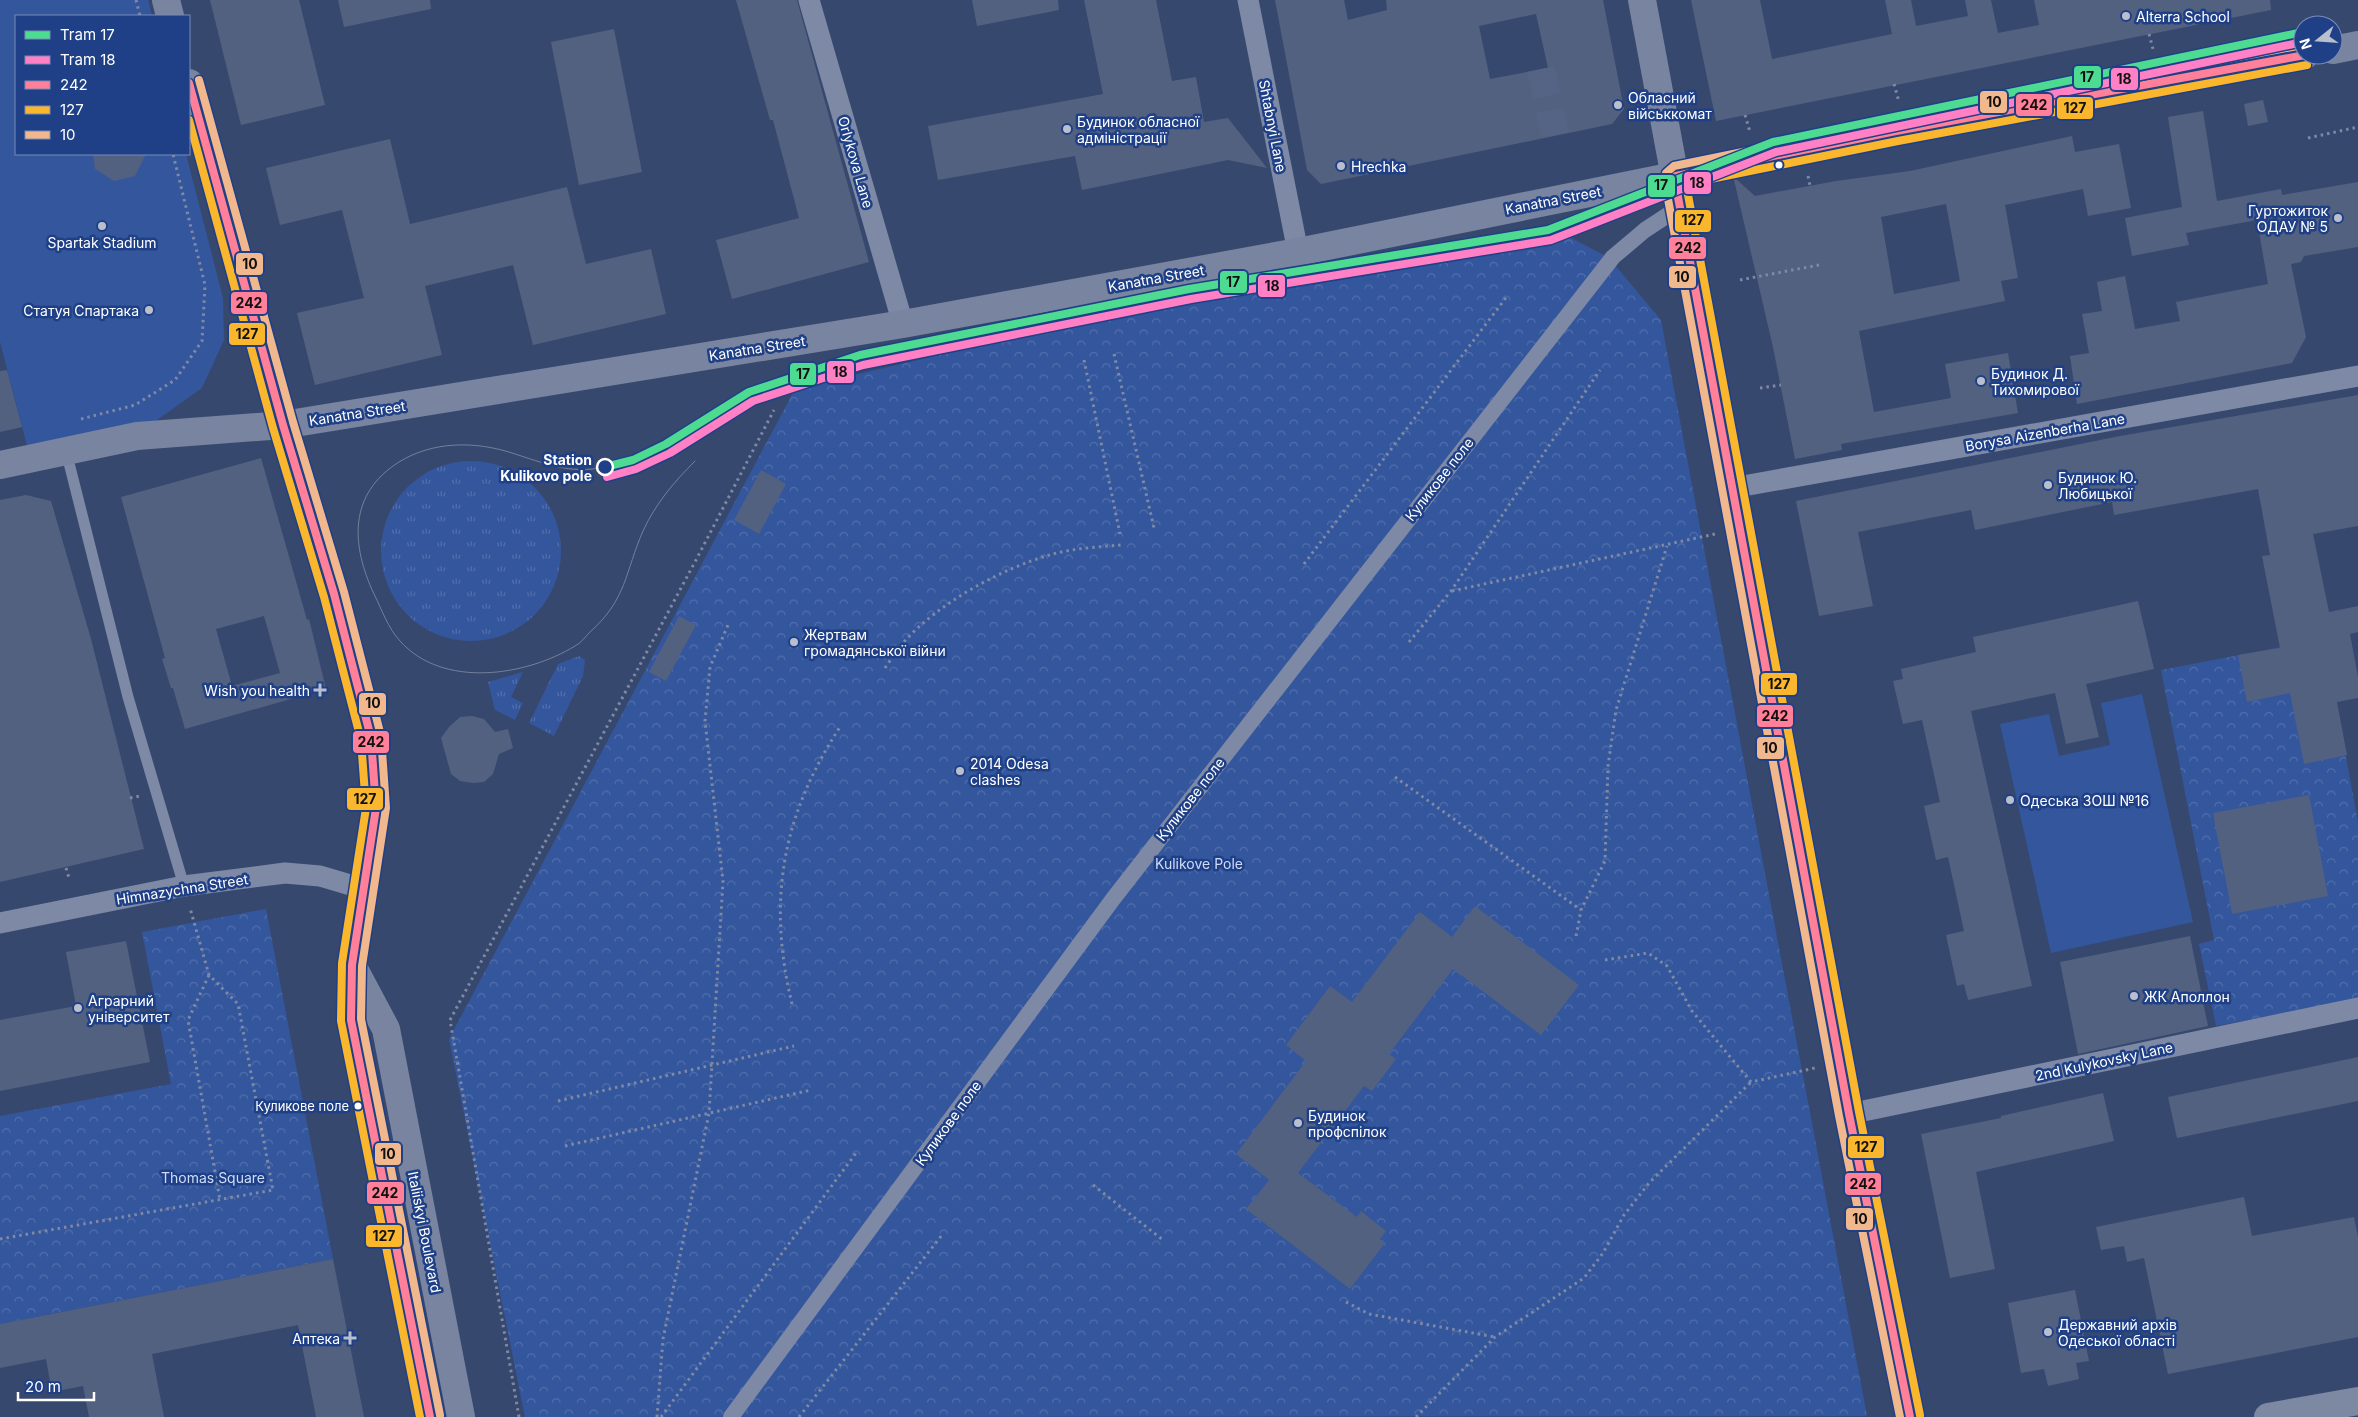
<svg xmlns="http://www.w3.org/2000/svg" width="2358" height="1417" viewBox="0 0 2358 1417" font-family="Inter,sans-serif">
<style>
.grass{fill:url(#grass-tufts)}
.forest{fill:url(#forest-crowns)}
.pitch{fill:#34569d}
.building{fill:#526180;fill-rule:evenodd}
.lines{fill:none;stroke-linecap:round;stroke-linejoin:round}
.tertiary-tunnel{stroke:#556385;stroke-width:28;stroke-dasharray:28 14;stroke-linecap:butt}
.path{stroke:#7e89a5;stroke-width:3;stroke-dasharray:2.5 4;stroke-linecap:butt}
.service{stroke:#7e89a5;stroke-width:11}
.pedestrian{stroke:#7e89a5;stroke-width:16}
.minor{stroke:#7e89a5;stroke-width:21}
.secondary{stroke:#7984a0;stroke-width:28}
.primary{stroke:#7d88a2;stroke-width:28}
.tram{stroke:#73809b;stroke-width:1}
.bus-1-casing{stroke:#1f4087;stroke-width:11}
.bus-2-casing{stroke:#1f4087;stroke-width:11}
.bus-3-casing{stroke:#1f4087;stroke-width:11}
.bus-1{stroke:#ff8098;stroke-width:8}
.bus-2{stroke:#fab62d;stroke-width:8}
.bus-3{stroke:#f1b78d;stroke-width:8}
.tram-1-casing{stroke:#1f4087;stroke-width:11}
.tram-2-casing{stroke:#1f4087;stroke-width:11}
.tram-1{stroke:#4ddb92;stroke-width:8}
.tram-2{stroke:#ff80c5;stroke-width:8}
.poi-dot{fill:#b9bfcd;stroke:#1f4087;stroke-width:2}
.bus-dot{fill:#fff;stroke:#1f4087;stroke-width:2}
.stop-dot{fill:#1f4087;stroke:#fff;stroke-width:2.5}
.labels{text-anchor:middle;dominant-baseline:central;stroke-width:5;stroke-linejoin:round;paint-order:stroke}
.bus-label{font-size:13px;fill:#fff;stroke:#1f4087;text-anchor:end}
.poi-label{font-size:14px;fill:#fff;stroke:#1f4087;text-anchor:start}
.street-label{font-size:14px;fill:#fff;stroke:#1f4087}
.stop-label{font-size:14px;font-weight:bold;fill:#fff;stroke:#1f4087;text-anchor:end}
.park-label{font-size:14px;fill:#cedcf8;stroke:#1f4087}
.line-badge{stroke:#1f4087;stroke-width:2}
.pale-badge-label{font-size:14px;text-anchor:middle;font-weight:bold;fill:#111}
</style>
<defs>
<pattern id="grass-tufts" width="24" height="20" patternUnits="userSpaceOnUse" patternTransform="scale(1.25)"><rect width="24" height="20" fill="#34569d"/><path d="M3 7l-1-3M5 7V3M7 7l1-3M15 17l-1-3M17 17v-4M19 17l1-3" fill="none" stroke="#526fac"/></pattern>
<pattern id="forest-crowns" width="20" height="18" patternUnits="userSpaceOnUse" patternTransform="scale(1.25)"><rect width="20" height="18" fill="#34569d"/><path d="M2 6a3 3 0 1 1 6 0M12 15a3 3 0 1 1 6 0" fill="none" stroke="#526fac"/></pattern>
</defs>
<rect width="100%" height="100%" fill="#37486f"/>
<g class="grass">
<circle cx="471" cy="551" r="90"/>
<polygon points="579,656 585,660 583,676 554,736 529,723 558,664"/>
<polygon points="523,672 511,697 523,703 515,720 495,710 488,682"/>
</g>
<g class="forest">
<polygon points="1551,227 1609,258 1661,320 1867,1416 525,1417 449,1039 795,389 1190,296"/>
<polygon points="2324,639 2358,822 2358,1000 2216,1026 2199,944 2214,940 2161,670"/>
<polygon points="266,909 333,1259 0,1324 0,1116 171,1084 142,932"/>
</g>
<g class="pitch">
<polygon points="0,0 148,0 152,16 16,16 16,154 186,154 223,298 224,340 202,388 136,435 30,457 0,342"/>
<polygon points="2142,694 2193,922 2051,953 2000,724 2049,714 2059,756 2110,745 2101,703"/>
</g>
<g class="building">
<polygon points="210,0 299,0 325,105 241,125"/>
<polygon points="338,0 430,0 431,9 344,27"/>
<polygon points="736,0 797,0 869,262 732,299 716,240 799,218 773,120 770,120"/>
<polygon points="972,0 1058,0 1059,10 977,26"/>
<polygon points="1084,0 1156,0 1172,81 1196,77 1204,122 1228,118 1267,168 1228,160 1082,190 1075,156 938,180 928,126 1103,94"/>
<path d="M1275,0H1344L1348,20L1387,10L1386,0H1603L1624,109L1612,124L1321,184L1307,170ZM1536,14L1548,68L1490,79L1479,26Z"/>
<polygon points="1691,0 1760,0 1772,59 1892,34 1885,0 1911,0 1916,26 1968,16 1965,0 1991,0 1998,33 2039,25 2034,0 2270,0 2271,10 1716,121"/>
<polygon points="614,29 642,172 579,185 551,42"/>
<polygon points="2263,100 2268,122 2248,126 2244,104"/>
<polygon points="2203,111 2217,201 2281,189 2282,195 2358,182 2358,247 2304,256 2301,262 2291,264 2306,337 2292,363 2077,404 2070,356 2089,353 2082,314 2102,311 2097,282 2125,276 2135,329 2180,321 2176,302 2268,284 2257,220 2186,233 2189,245 2132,256 2125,218 2182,207 2168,117"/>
<path d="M2072,136L2075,152L2119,144L2131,208L2088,216L2083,189L2005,205L2018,278L2001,281L2005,301L1859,331L1874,412L1951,398L1945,364L2008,353L2018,413L1841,444L1842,450L1795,459L1773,347L1734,180L1736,179L1755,196L1836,181L1910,171ZM1946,204L1960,281L1894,294L1881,217Z"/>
<polygon points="390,139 410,224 567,187 586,264 651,249 666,314 533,345 513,265 425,286 442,355 315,385 297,313 364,298 342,210 280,225 266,168"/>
<polygon points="93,154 146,154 135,176 114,181 95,169"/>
<polygon points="7,370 22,427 0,432 0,371"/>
<polygon points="2358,395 2358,526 2313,534 2329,612 2358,606 2358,632 2350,634 2358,677 2358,698 2337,702 2347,755 2304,764 2290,693 2247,702 2238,655 2280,648 2262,556 2270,555 2258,489 2114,515 2112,502 1975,530 1971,510 1858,532 1873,606 1819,616 1796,501 2120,436"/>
<path d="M261,458L307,620L309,619L326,689L185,729L173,688H171L162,659L165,658L121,497ZM264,616L280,673L232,686L216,629Z"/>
<polygon points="761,470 786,484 759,534 734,520"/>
<polygon points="26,495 51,501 91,639 144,849 0,882 0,500"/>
<polygon points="2138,601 2154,669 2086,684 2099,737 2066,744 2055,693 1971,711 2032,986 1968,1000 1964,984 1957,986 1946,935 1964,931 1948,857 1936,860 1924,806 1940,802 1922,720 1903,724 1893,681 1903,679 1901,669 1976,652 1973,637"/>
<polygon points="679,616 696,625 666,681 649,672"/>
<polygon points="472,716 484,719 495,732 508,729 513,748 499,754 493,774 484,782 473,783 460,781 451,774 441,738 449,727 460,717"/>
<polygon points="2309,795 2328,896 2232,914 2213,813"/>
<polygon points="1475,906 1579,985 1541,1035 1453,969 1389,1054 1396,1059 1372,1091 1364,1086 1298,1173 1357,1217 1361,1211 1386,1231 1380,1239 1385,1243 1350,1289 1246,1209 1269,1180 1236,1154 1306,1061 1286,1045 1330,986 1352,1002 1420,912 1452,937"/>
<polygon points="2190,936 2208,1026 2078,1054 2060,962"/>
<polygon points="126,941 150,1062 0,1091 0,1020 76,1006 66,952"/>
<polygon points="2358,1057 2358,1101 2177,1138 2168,1097"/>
<polygon points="2103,1093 2114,1141 1976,1172 1995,1269 1950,1278 1921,1134 2001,1118 2001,1116"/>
<polygon points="2244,1197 2252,1236 2354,1217 2358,1237 2358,1337 2168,1374 2144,1258 2127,1262 2124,1246 2101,1250 2096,1227"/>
<polygon points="333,1259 364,1417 316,1417 298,1325 152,1354 164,1417 89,1417 83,1386 52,1392 46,1359 0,1368 0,1324"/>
<polygon points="2075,1290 2089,1361 2076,1363 2079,1379 2048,1386 2044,1369 2021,1373 2008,1303"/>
</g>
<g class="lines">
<polyline class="tertiary-tunnel" points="1541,69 1555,135"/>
<g class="path">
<polyline points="136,0 140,16"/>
<polyline points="2149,34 2153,49"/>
<polyline points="1894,84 1899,102"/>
<polyline points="1745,115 1750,132"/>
<polyline points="2308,138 2358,127"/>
<polyline points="1808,176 1810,186"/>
<polyline points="1740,280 1819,265"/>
<polyline points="1114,354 1154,528"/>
<polyline points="1084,360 1120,534"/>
<polyline points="1760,388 1781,385"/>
<polyline points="81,419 135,405 175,380 202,341 205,285 173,154"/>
<polyline points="1304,564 1508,295"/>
<polyline points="1452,591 1715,534"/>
<polyline points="1409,642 1451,591 1600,370"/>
<path d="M885,668C891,659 897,650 903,643C938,603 1002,568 1053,554C1075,548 1099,547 1121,545"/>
<polyline points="1395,777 1581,910"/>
<polyline points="130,798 140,796"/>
<polyline points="66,868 69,878"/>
<polyline points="1576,936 1581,910 1605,861 1608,766 1616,710 1667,546"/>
<polyline points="1605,960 1648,953 1667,966 1692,1011 1751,1082 1815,1068"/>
<polyline points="209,975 188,1020 220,1200"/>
<path d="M792,1004C767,900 782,816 840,727"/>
<polyline points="558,1101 794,1046"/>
<polyline points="565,1146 811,1090"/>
<polyline points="1093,1185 1163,1240"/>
<polyline points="0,1239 273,1190 238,1004 209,975 190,908"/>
<polyline points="1346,1302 1369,1314 1495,1337"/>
<polyline points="519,1417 450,1020 696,560 774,410"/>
<polyline points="657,1417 663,1339 709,1113 723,881 705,721 710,667 728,625"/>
<polyline points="661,1417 856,1153"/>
<polyline points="799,1417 942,1235"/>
<polyline points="1416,1417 1495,1337 1584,1278 1603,1253 1624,1215 1649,1183 1751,1082"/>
</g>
<polyline class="service" points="66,451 128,697 184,886"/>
<polyline class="pedestrian" points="731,1417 1113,899 1613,257 1645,230 1680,207"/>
<g class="minor">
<polyline points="809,0 903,324"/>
<polyline points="1248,0 1298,252"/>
<polyline points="1732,488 2358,376"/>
<polyline points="0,923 184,886 285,873 320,876 364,889"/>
<polyline points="1849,1114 2358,1008"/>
</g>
<g class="secondary">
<polyline points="166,0 170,16"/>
<polyline points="1642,0 1849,1114 1910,1417"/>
<polyline points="2333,50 2358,45"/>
<polyline points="189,83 283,425 334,594 371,738 376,808 352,965 351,1020 430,1417"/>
<polyline points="0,465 137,436 283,425 903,324 1298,252 1896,131 2305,55"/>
<polyline points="353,967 386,1029 461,1417"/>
</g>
<polyline class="primary" points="2268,1417 2358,1401"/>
<path class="tram" d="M605,467C570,475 544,463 512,453C475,441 433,441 399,462C348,494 351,545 374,594C382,610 388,628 400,641C443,689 526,676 575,646C581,643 585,637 590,632C627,599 625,572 643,531C656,503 674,482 695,461"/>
<defs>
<g id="bus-1">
<polyline points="189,83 283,425 334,594 371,738 376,808 352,965 351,1020 430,1417"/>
<polyline points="1910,1417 1849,1114 1675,181 1676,176 1896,131 2305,55"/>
</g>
<g id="bus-2">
<polyline points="189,120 273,428 324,597 361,740 366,808 342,963 341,1021 420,1417"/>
<polyline points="1920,1415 1859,1112 1686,184 1898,141 2307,65"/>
</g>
<g id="bus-3">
<polyline points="199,80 293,422 344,592 381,736 386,808 362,966 361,1019 440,1415"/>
<polyline points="1900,1417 1839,1116 1665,183 1666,173 1674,166 1894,121 2303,45"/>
</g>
</defs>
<use href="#bus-1" class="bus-1-casing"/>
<use href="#bus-2" class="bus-2-casing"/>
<use href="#bus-3" class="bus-3-casing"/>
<use href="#bus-1" class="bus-1"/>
<use href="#bus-2" class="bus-2"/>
<use href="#bus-3" class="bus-3"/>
<defs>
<polyline id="tram-1" points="605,467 633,460 666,444 749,392 860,355 1189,289 1548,230 1773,142 2303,32"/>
<polyline id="tram-2" points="607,477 636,469 670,453 753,401 863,365 1191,299 1551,240 1776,152 2303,42"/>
</defs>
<use href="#tram-1" class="tram-1-casing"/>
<use href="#tram-2" class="tram-2-casing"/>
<use href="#tram-1" class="tram-1"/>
<use href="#tram-2" class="tram-2"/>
</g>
<g class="poi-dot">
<circle cx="2126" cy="16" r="5"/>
<circle cx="1618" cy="105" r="5"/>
<circle cx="1067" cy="129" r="5"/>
<circle cx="1341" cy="166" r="5"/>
<circle cx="2338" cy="218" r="5"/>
<circle cx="102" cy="226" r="5"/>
<circle cx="149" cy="310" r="5"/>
<circle cx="1981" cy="381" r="5"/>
<circle cx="2048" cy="485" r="5"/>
<circle cx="794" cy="642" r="5"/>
<path d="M317.5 682.5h5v5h5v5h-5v5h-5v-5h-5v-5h5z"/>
<circle cx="960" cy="771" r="5"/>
<circle cx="2010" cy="800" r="5"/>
<circle cx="2134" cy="996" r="5"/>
<circle cx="78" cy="1008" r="5"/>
<circle cx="1298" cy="1123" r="5"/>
<circle cx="2048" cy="1332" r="5"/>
<path d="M347.5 1330.5h5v5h5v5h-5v5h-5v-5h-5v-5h5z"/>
</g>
<g class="bus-dot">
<circle cx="1779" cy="165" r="4.5"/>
<circle cx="358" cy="1106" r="4.5"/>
</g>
<circle class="stop-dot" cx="605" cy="467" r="8"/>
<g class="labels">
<g class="bus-label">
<text x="349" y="1106">Куликове поле</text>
</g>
<g class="poi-label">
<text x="2136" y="16">Alterra School</text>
<text x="1628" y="97">Обласний<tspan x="1628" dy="16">військкомат</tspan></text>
<text x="1077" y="121">Будинок обласної<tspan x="1077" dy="16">адміністрації</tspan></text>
<text x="1351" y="166">Hrechka</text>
<text x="2328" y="210" text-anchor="end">Гуртожиток<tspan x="2328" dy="16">ОДАУ № 5</tspan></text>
<text x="102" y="242" text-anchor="middle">Spartak Stadium</text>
<text x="139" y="310" text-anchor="end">Статуя Спартака</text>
<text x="1991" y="373">Будинок Д.<tspan x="1991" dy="16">Тихомирової</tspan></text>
<text x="2058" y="477">Будинок Ю.<tspan x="2058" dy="16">Любицької</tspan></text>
<text x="804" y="634">Жертвам<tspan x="804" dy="16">громадянської війни</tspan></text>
<text x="310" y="690" text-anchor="end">Wish you health</text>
<text x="970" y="763">2014 Odesa<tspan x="970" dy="16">clashes</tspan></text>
<text x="2020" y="800">Одеська ЗОШ №16</text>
<text x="2144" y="996">ЖК Аполлон</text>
<text x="88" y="1000">Аграрний<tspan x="88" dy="16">університет</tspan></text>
<text x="1308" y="1115">Будинок<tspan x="1308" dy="16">профспілок</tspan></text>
<text x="2058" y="1324">Державний архів<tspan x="2058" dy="16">Одеської області</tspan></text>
<text x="340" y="1338" text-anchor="end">Аптека</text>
</g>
<g class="street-label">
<text transform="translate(1273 126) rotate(79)">Shtabnyi Lane</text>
<text transform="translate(856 162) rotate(74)">Orlykova Lane</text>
<text transform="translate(1553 200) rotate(-11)">Kanatna Street</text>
<text transform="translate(1156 278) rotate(-10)">Kanatna Street</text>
<text transform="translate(757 348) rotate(-9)">Kanatna Street</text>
<text transform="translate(357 413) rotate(-9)">Kanatna Street</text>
<text transform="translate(2045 432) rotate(-10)">Borysa Aizenberha Lane</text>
<text transform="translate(1439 479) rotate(-52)">Куликове поле</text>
<text transform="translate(1190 799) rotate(-52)">Куликове поле</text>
<text transform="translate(182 889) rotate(-9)">Himnazychna Street</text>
<text transform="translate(2104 1061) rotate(-12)">2nd Kulykovsky Lane</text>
<text transform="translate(948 1123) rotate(-54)">Куликове поле</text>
<text transform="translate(425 1232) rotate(79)">Italiiskyi Boulevard</text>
</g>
<g class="stop-label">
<text x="592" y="459">Station<tspan x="592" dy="16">Kulikovo pole</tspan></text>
</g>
<g class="park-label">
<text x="1199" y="863">Kulikove Pole</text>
<text x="213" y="1177">Thomas Square</text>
</g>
</g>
<g class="line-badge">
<rect x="2073" y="65" width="29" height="24" rx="5" fill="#4ddb92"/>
<rect x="2110" y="67" width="29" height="24" rx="5" fill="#ff80c5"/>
<rect x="1979" y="90" width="29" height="24" rx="5" fill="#f1b78d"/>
<rect x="2015" y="93" width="38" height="24" rx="5" fill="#ff8098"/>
<rect x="2056" y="96" width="38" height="24" rx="5" fill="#fab62d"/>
<rect x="1683" y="171" width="29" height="24" rx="5" fill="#ff80c5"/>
<rect x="1647" y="174" width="29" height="24" rx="5" fill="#4ddb92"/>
<rect x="1674" y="209" width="38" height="24" rx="5" fill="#fab62d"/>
<rect x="1668" y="236" width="39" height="24" rx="5" fill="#ff8098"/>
<rect x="235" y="252" width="29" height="24" rx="5" fill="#f1b78d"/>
<rect x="1668" y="265" width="29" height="24" rx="5" fill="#f1b78d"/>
<rect x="1219" y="270" width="29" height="24" rx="5" fill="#4ddb92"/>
<rect x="1257" y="274" width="29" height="24" rx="5" fill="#ff80c5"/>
<rect x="230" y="291" width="38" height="24" rx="5" fill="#ff8098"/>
<rect x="228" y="322" width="38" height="24" rx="5" fill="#fab62d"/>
<rect x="826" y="360" width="29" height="24" rx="5" fill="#ff80c5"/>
<rect x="789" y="362" width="28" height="24" rx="5" fill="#4ddb92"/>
<rect x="1760" y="672" width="38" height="24" rx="5" fill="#fab62d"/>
<rect x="358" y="692" width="29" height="24" rx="5" fill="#f1b78d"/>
<rect x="1756" y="704" width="38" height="24" rx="5" fill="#ff8098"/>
<rect x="352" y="730" width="38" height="24" rx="5" fill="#ff8098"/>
<rect x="1756" y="736" width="29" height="24" rx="5" fill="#f1b78d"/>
<rect x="346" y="787" width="38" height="24" rx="5" fill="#fab62d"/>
<rect x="1847" y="1135" width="38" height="24" rx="5" fill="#fab62d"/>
<rect x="374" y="1142" width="28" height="24" rx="5" fill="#f1b78d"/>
<rect x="1844" y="1172" width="38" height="24" rx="5" fill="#ff8098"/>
<rect x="366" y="1181" width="39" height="24" rx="5" fill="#ff8098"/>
<rect x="1845" y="1207" width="29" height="24" rx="5" fill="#f1b78d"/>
<rect x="365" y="1224" width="38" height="24" rx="5" fill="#fab62d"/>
</g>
<g class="pale-badge-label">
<text x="2087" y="82">17</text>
<text x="2124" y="84">18</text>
<text x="1994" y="107">10</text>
<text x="2034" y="110">242</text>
<text x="2075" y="113">127</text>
<text x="1697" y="188">18</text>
<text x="1661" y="190">17</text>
<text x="1693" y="225">127</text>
<text x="1688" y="253">242</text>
<text x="250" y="269">10</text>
<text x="1682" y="282">10</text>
<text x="1233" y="287">17</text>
<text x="1272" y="291">18</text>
<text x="249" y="308">242</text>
<text x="247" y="339">127</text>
<text x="840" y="377">18</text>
<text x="803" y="379">17</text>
<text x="1779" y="689">127</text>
<text x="373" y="708">10</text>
<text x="1775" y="721">242</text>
<text x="371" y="747">242</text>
<text x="1770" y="753">10</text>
<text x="365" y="804">127</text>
<text x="1866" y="1152">127</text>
<text x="388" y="1159">10</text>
<text x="1863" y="1189">242</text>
<text x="385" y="1198">242</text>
<text x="1860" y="1224">10</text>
<text x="384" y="1241">127</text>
</g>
<rect x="15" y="15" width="175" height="140" fill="#1f4087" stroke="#798cb7"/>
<rect x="25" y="31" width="25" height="8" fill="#4ddb92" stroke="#798cb7"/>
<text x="60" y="40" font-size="15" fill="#ffffff">Tram 17</text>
<rect x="25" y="56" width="25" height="8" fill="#ff80c5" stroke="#798cb7"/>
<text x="60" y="65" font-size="15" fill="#ffffff">Tram 18</text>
<rect x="25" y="81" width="25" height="8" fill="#ff8098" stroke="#798cb7"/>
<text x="60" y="90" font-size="15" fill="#ffffff">242</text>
<rect x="25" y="106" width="25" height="8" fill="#fab62d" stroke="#798cb7"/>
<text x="60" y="115" font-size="15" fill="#ffffff">127</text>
<rect x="25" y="131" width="25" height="8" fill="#f1b78d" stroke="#798cb7"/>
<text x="60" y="140" font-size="15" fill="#ffffff">10</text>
<g transform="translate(2318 40) rotate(253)"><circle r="24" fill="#1f4087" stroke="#798cb7"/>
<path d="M0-4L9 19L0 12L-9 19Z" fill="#b9bfcd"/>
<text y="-8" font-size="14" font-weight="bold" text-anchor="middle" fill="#ffffff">N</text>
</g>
<path d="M18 1392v8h76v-8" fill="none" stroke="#ffffff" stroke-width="2.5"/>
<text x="25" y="1392" font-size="15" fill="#ffffff" stroke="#1f4087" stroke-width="4" paint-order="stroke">20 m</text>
</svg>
